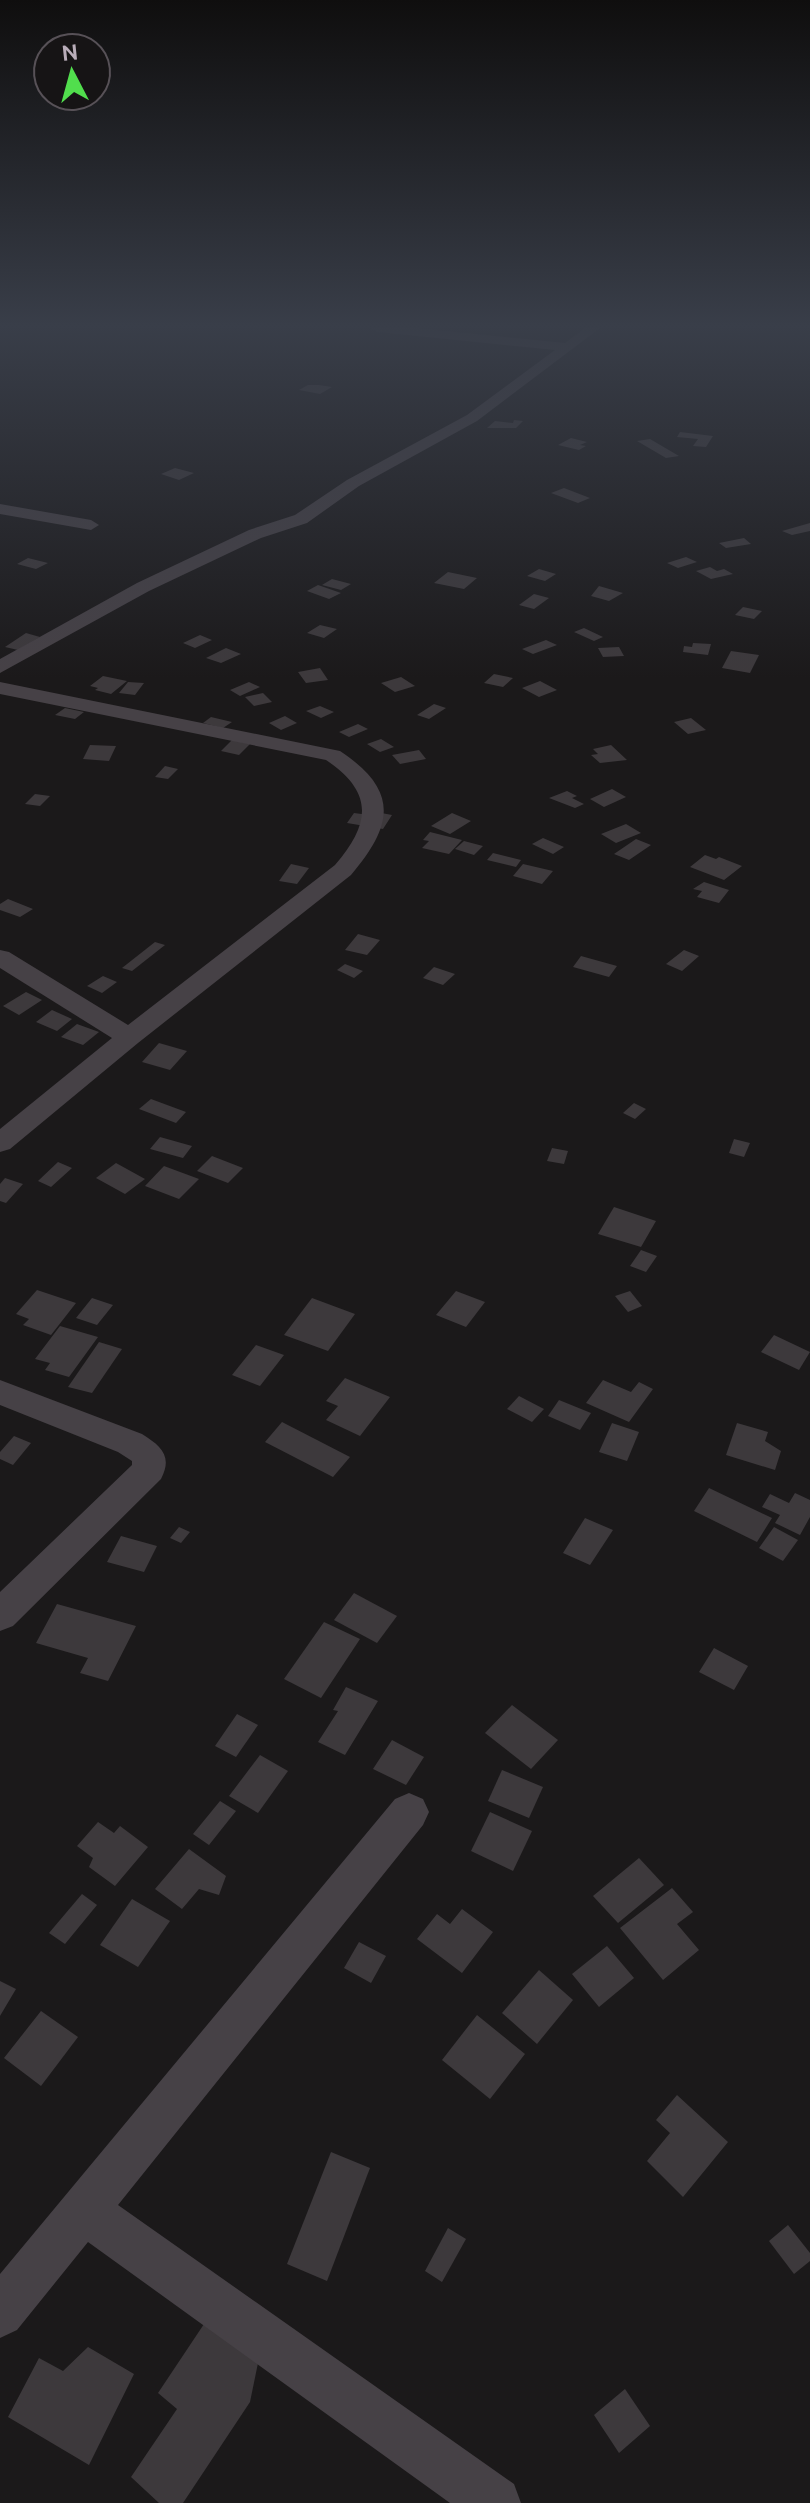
<svg xmlns="http://www.w3.org/2000/svg" width="810" height="2503" viewBox="0 0 810 2503" font-family="Ubuntu,sans-serif">
<style>
.building{fill:#3d393c}
.lines{fill:none;stroke-linecap:round;stroke-linejoin:round}
.minor{fill:#464146;fill-rule:evenodd}
</style>
<rect width="100%" height="100%" fill="#1b191a"/>
<g class="building">
<polygon points="308,385 319,385 332,387 320,394 299,390"/>
<polygon points="514,420 523,421 516,428 487,428 495,421 513,423"/>
<polygon points="680,432 713,436 706,447 693,446 698,439 677,437"/>
<polygon points="571,438 587,442 580,445 586,446 579,450 558,445"/>
<polygon points="650,439 679,456 666,458 637,441"/>
<polygon points="175,468 194,473 179,480 161,474"/>
<polygon points="564,488 590,498 578,503 551,493"/>
<polygon points="810,523 810,531 792,535 782,531"/>
<polygon points="744,538 751,544 726,548 719,543"/>
<polygon points="686,557 697,562 678,568 667,563"/>
<polygon points="28,558 48,563 36,569 17,564"/>
<polygon points="710,567 717,571 724,569 733,574 711,579 696,571"/>
<polygon points="539,569 556,574 545,581 527,576"/>
<polygon points="448,572 477,578 464,589 434,583"/>
<polygon points="332,579 351,584 341,590 322,585"/>
<polygon points="318,585 341,593 329,599 307,591"/>
<polygon points="599,586 623,593 609,601 591,596"/>
<polygon points="534,594 549,598 534,609 519,605"/>
<polygon points="743,607 762,611 754,619 735,615"/>
<polygon points="320,625 337,629 324,638 307,633"/>
<polygon points="584,628 603,637 594,641 574,632"/>
<polygon points="26,633 40,637 18,650 5,647"/>
<polygon points="200,635 212,640 195,648 183,643"/>
<polygon points="546,640 557,645 533,654 522,649"/>
<polygon points="693,643 711,644 708,655 683,652 684,646 692,647"/>
<polygon points="619,647 624,656 603,657 598,648"/>
<polygon points="226,648 241,654 221,663 206,658"/>
<polygon points="731,651 759,655 750,673 722,668"/>
<polygon points="320,668 328,680 306,683 298,672"/>
<polygon points="494,674 513,678 503,687 484,683"/>
<polygon points="103,676 127,681 111,694 95,690 98,688 90,686"/>
<polygon points="401,677 415,686 395,692 381,683"/>
<polygon points="540,681 557,690 539,697 522,688"/>
<polygon points="128,682 144,683 135,695 119,693"/>
<polygon points="249,682 260,687 240,696 230,690"/>
<polygon points="263,693 272,702 254,706 245,697"/>
<polygon points="434,704 446,708 429,719 417,715"/>
<polygon points="320,706 334,712 321,718 306,711"/>
<polygon points="65,708 84,712 75,719 55,715"/>
<polygon points="285,716 297,723 281,730 269,723"/>
<polygon points="211,717 232,722 223,728 203,723"/>
<polygon points="691,718 706,730 688,734 674,722"/>
<polygon points="358,724 368,729 349,737 339,732"/>
<polygon points="381,739 394,747 380,752 367,744"/>
<polygon points="232,740 250,744 239,755 221,751"/>
<polygon points="90,745 116,746 109,761 83,759"/>
<polygon points="611,745 627,760 600,763 591,755 598,754 593,749"/>
<polygon points="419,750 426,759 400,764 392,755"/>
<polygon points="165,766 178,769 168,779 155,777"/>
<polygon points="612,789 626,797 604,807 590,799"/>
<polygon points="567,791 577,796 572,798 584,804 575,808 549,798"/>
<polygon points="35,794 50,796 40,806 25,804"/>
<polygon points="376,812 392,815 383,829 347,823 354,813 369,815"/>
<polygon points="452,813 471,821 450,834 431,826"/>
<polygon points="626,824 641,833 616,843 601,834"/>
<polygon points="430,832 462,840 449,854 422,848 429,841 423,840"/>
<polygon points="543,838 564,847 553,854 532,844"/>
<polygon points="636,839 651,845 629,860 614,854"/>
<polygon points="464,841 483,846 474,855 455,849"/>
<polygon points="493,853 521,860 516,867 487,860"/>
<polygon points="705,855 716,859 719,857 742,866 724,880 690,867"/>
<polygon points="291,864 309,868 297,884 279,881"/>
<polygon points="523,864 553,871 542,884 513,876"/>
<polygon points="704,882 729,890 719,903 697,897 702,891 693,889"/>
<polygon points="8,899 33,909 20,917 0,910 0,904"/>
<polygon points="358,934 380,940 367,955 345,950"/>
<polygon points="155,942 165,945 132,971 122,968"/>
<polygon points="684,950 699,956 682,971 666,964"/>
<polygon points="581,956 617,966 609,977 573,967"/>
<polygon points="345,964 363,971 354,978 337,970"/>
<polygon points="434,967 455,974 443,985 423,978"/>
<polygon points="103,976 117,982 102,993 87,986"/>
<polygon points="26,992 42,1000 19,1015 3,1006"/>
<polygon points="52,1010 72,1019 57,1031 36,1022"/>
<polygon points="77,1024 99,1032 83,1045 61,1037"/>
<polygon points="159,1043 187,1051 170,1070 142,1062"/>
<polygon points="151,1099 186,1112 176,1123 139,1109"/>
<polygon points="634,1103 646,1109 635,1119 623,1113"/>
<polygon points="160,1137 192,1146 183,1158 150,1149"/>
<polygon points="734,1139 750,1143 744,1157 729,1153"/>
<polygon points="552,1148 568,1151 564,1164 547,1161"/>
<polygon points="212,1156 243,1168 228,1183 197,1171"/>
<polygon points="58,1162 72,1168 51,1187 38,1181"/>
<polygon points="116,1163 145,1179 125,1194 96,1178"/>
<polygon points="164,1166 199,1179 179,1199 145,1186"/>
<polygon points="5,1178 23,1184 6,1203 0,1201 0,1184"/>
<polygon points="614,1207 656,1221 641,1247 598,1234"/>
<polygon points="641,1250 657,1256 646,1272 630,1266"/>
<polygon points="37,1290 76,1303 51,1335 23,1325 29,1319 16,1314"/>
<polygon points="456,1291 485,1302 466,1327 436,1315"/>
<polygon points="630,1291 642,1306 628,1312 615,1296"/>
<polygon points="92,1298 113,1305 97,1325 76,1318"/>
<polygon points="312,1298 355,1314 328,1351 284,1335"/>
<polygon points="60,1326 98,1337 69,1377 45,1370 50,1363 35,1359"/>
<polygon points="774,1335 810,1352 799,1370 761,1352"/>
<polygon points="99,1342 122,1349 92,1393 68,1387"/>
<polygon points="256,1345 284,1355 260,1386 232,1375"/>
<polygon points="345,1378 390,1397 360,1436 326,1420 338,1406 326,1401"/>
<polygon points="603,1380 631,1392 639,1382 653,1389 629,1422 586,1403"/>
<polygon points="519,1396 544,1409 532,1422 507,1409"/>
<polygon points="559,1400 591,1413 580,1430 548,1416"/>
<polygon points="282,1422 350,1457 333,1477 265,1442"/>
<polygon points="612,1423 639,1432 627,1461 599,1452"/>
<polygon points="737,1423 768,1432 765,1441 781,1451 775,1470 726,1455"/>
<polygon points="14,1436 31,1443 13,1465 0,1459 0,1452"/>
<polygon points="709,1488 772,1518 757,1542 694,1511"/>
<polygon points="795,1493 810,1500 810,1517 800,1535 775,1523 780,1515 762,1507 770,1494 789,1503"/>
<polygon points="585,1518 613,1530 590,1565 563,1553"/>
<polygon points="179,1527 190,1532 181,1543 170,1538"/>
<polygon points="774,1527 798,1540 783,1561 759,1548"/>
<polygon points="121,1536 157,1546 144,1572 107,1562"/>
<polygon points="354,1593 397,1616 377,1643 334,1620"/>
<polygon points="57,1604 136,1626 108,1681 80,1673 88,1658 36,1643"/>
<polygon points="324,1622 360,1639 321,1698 284,1679"/>
<polygon points="714,1648 748,1666 734,1690 699,1672"/>
<polygon points="346,1687 378,1701 345,1755 318,1742 338,1711 333,1710"/>
<polygon points="512,1705 558,1740 531,1769 485,1733"/>
<polygon points="237,1714 258,1725 236,1757 215,1746"/>
<polygon points="392,1740 424,1757 406,1785 373,1769"/>
<polygon points="260,1755 288,1771 258,1813 229,1796"/>
<polygon points="502,1770 543,1787 529,1818 488,1801"/>
<polygon points="220,1801 236,1811 209,1845 193,1834"/>
<polygon points="490,1812 532,1831 513,1871 471,1851"/>
<polygon points="98,1822 114,1833 120,1826 148,1847 115,1886 89,1867 93,1858 77,1846"/>
<polygon points="189,1849 226,1876 219,1895 199,1889 182,1909 155,1889"/>
<polygon points="639,1858 664,1885 618,1923 593,1896"/>
<polygon points="672,1888 693,1912 677,1924 699,1950 663,1980 620,1928"/>
<polygon points="82,1894 97,1905 65,1944 49,1933"/>
<polygon points="132,1899 170,1921 138,1967 100,1945"/>
<polygon points="462,1909 493,1932 462,1973 417,1939 437,1914 450,1924"/>
<polygon points="359,1942 386,1956 371,1983 344,1968"/>
<polygon points="607,1946 634,1978 599,2007 572,1974"/>
<polygon points="539,1970 573,2000 537,2044 502,2013"/>
<polygon points="0,1981 16,1989 0,2016"/>
<polygon points="41,2011 78,2037 41,2086 4,2058"/>
<polygon points="477,2015 525,2054 490,2099 442,2060"/>
<polygon points="677,2095 728,2142 683,2197 647,2161 670,2133 656,2120"/>
<polygon points="331,2152 370,2168 327,2281 287,2264"/>
<polygon points="788,2225 810,2253 810,2261 794,2274 769,2241"/>
<polygon points="448,2228 466,2239 442,2282 425,2271"/>
<polygon points="206,2321 258,2363 250,2402 183,2503 159,2503 131,2477 177,2409 158,2393"/>
<polygon points="88,2347 134,2374 89,2465 8,2417 39,2358 63,2371"/>
<polygon points="625,2389 650,2426 619,2453 594,2415"/>
</g>
<g class="lines">
<g class="minor">
<polygon points="371,328 416,328 565,343 585,328 600,328 477,421 359,486 307,523 261,538 149,591 0,673 0,659 137,583 249,530 295,515 347,480 467,415 555,350 378,332"/>
<polygon points="0,504 91,520 99,525 91,530 0,514"/>
<path d="M0,682L340,751C400,791 393,825 351,875L138,1043L10,1149L0,1152V1129L112,1038L0,968V950L9,952L128,1025L335,865C370,824 375,793 326,760L0,694Z"/>
<path d="M0,1380L142,1434C161,1446 173,1456 161,1479L13,1626L0,1631V1592L132,1465V1461L118,1452L0,1405Z"/>
<polygon points="409,1793 423,1799 429,1812 423,1825 118,2205 514,2484 521,2503 450,2503 88,2242 17,2330 0,2338 0,2274 395,1799"/>
</g>
</g>
<linearGradient id="sky" x2="0" y2="1"><stop stop-color="#0f0e0e"/><stop offset="0.48" stop-color="#393e49"/><stop offset="1" stop-color="#393e49" stop-opacity="0"/></linearGradient>
<rect width="810" height="678" fill="url(#sky)"/>
<g transform="translate(72 72) rotate(354)"><circle r="38" fill="#161415" stroke="#575157" stroke-width="2"/>
<path d="M0-6L14 30L0 20L-14 30Z" fill="#51de4d"/>
<text y="-12" font-size="22" font-weight="bold" text-anchor="middle" fill="#b9adb9">N</text>
</g>
</svg>
